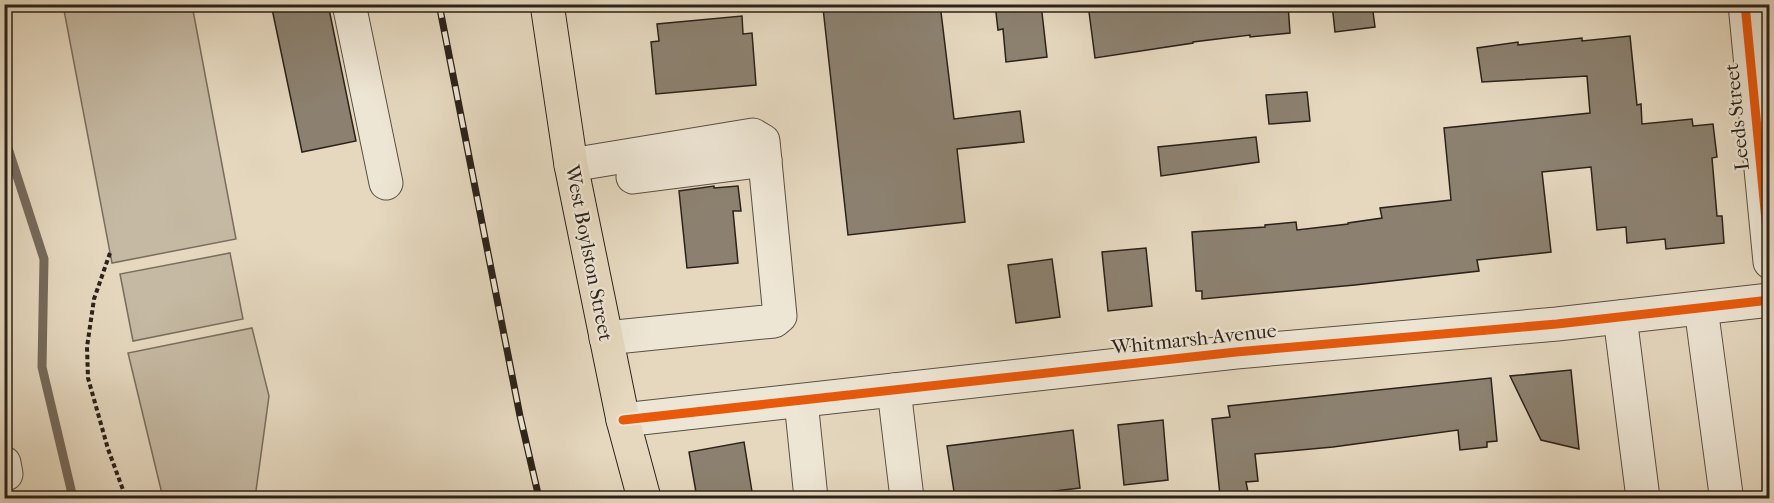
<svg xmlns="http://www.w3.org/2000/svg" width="1774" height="503" viewBox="0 0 1774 503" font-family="'IM FELL French Canon',serif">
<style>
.green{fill:#c5b9a3;stroke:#786e5e;stroke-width:1.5}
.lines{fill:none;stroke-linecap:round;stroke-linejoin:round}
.stream{stroke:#756a5b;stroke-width:9}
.building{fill:#8c8170;stroke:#2b221a;stroke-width:1.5}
.minor-casing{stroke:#5a5043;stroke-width:35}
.major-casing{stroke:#2b221a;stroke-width:35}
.path{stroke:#2b221a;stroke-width:4;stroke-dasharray:4.5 3;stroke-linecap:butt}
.minor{stroke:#eee6d5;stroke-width:33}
.major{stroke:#e5d8bf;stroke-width:33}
.rail-casing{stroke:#2b221a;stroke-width:7}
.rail{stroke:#eee6d5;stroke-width:4.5;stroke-dasharray:14;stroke-linecap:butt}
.cycleway-casing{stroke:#eee6d5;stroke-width:13}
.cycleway{stroke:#e8590c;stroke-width:9}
.labels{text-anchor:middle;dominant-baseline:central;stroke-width:4.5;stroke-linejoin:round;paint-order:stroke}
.street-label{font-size:20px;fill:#2b221a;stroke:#eee6d5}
</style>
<rect width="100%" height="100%" fill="#e5d8bf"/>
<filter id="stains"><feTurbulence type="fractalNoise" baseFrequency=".00333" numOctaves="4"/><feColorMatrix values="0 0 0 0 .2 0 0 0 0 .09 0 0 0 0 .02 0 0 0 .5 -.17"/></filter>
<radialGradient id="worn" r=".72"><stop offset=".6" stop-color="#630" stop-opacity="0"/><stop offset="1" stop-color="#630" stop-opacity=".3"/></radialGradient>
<g class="green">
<polygon points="63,5 192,5 236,239 112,263"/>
<polygon points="230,253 243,319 133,341 120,274"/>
<polygon points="252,328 269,396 255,498 163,498 128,353"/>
</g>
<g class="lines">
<polyline class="stream" points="4,136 44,259 42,367 73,498"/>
</g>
<g class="building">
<polygon points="271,4 328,4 356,141 302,152"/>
<polygon points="850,4 940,4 954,119 1020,111 1024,142 957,149 965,222 848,235 823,8"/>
<polygon points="995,4 1041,4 1047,57 1006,62 1003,29 998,30"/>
<polygon points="1088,4 1288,4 1290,33 1250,37 1250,35 1193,42 1193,43 1095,58"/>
<polygon points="1332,4 1372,4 1375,27 1335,32"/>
<polygon points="742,16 743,34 752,33 756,85 656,94 651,42 659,41 657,24"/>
<polygon points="1630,36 1637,105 1641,104 1642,124 1692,119 1693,126 1713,124 1717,157 1712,158 1717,216 1722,216 1724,243 1666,249 1665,239 1627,243 1626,227 1597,230 1591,167 1542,172 1551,252 1477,260 1479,271 1355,285 1202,299 1202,291 1196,291 1192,232 1265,227 1265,225 1296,222 1297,230 1348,224 1348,223 1382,218 1380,208 1451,200 1444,128 1590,113 1587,76 1482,82 1477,48 1518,42 1518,45 1582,38 1582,41"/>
<polygon points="1307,92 1310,121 1269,124 1266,95"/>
<polygon points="1256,137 1259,162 1161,176 1158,147"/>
<polygon points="714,186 714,188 738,186 741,211 733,211 738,263 687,268 679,191"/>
<polygon points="1146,248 1152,306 1108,311 1102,252"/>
<polygon points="1052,259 1060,317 1016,323 1008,265"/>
<polygon points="1571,370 1579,449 1541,440 1510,376"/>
<polygon points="1491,378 1497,441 1487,442 1487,447 1460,450 1458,430 1333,447 1255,454 1258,481 1246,482 1248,492 1220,495 1212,419 1230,417 1228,406"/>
<polygon points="1163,420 1168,480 1124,485 1118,425"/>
<polygon points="1073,430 1080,488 995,498 955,498 947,446"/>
<polygon points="744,442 753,498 697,498 689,452"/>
</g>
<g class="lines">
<defs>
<g id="minor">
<polyline points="349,4 386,183"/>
<polyline points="1745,4 1770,262"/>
<polyline points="571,165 753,135 763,141 780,316 774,321 606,338"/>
<polyline points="633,177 765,160"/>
<polyline points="1701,308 1726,494 1723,498"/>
<polyline points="1620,317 1643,498"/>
<polyline points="894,390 907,498"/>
<polyline points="801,401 811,498"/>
<polyline points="623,420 1236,352 1557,324 1770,300"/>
<polyline points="4,463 6,474"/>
</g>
<polyline id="major" points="547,4 571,165 623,420 644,498"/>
</defs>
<use href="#minor" class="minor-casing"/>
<use href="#major" class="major-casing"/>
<polyline class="path" points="110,253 94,299 87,347 88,378 108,449 126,498"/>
<use href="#minor" class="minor"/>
<use href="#major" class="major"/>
<defs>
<polyline id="rail" points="439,4 520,416 539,498"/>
</defs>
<use href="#rail" class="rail-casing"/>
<use href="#rail" class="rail"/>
<defs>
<g id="cycleway">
<polyline points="1745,4 1770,262"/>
<polyline points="623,420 1236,352 1557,324 1770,300"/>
</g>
</defs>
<use href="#cycleway" class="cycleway-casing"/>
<use href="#cycleway" class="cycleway"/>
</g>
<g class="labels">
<g class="street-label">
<text transform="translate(1737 117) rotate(-96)">Leeds Street</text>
<text transform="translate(589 253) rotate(79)">West Boylston Street</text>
<text transform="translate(1194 339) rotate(-6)">Whitmarsh Avenue</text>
</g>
</g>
<rect width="1774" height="503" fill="none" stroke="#e5d8bf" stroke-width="24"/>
<rect x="6" y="6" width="1762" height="491" fill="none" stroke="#2b221a" stroke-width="3"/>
<rect x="12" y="12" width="1750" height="479" fill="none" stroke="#2b221a" stroke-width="1.5"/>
<rect width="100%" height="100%" filter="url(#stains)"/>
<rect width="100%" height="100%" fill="url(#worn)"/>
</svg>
